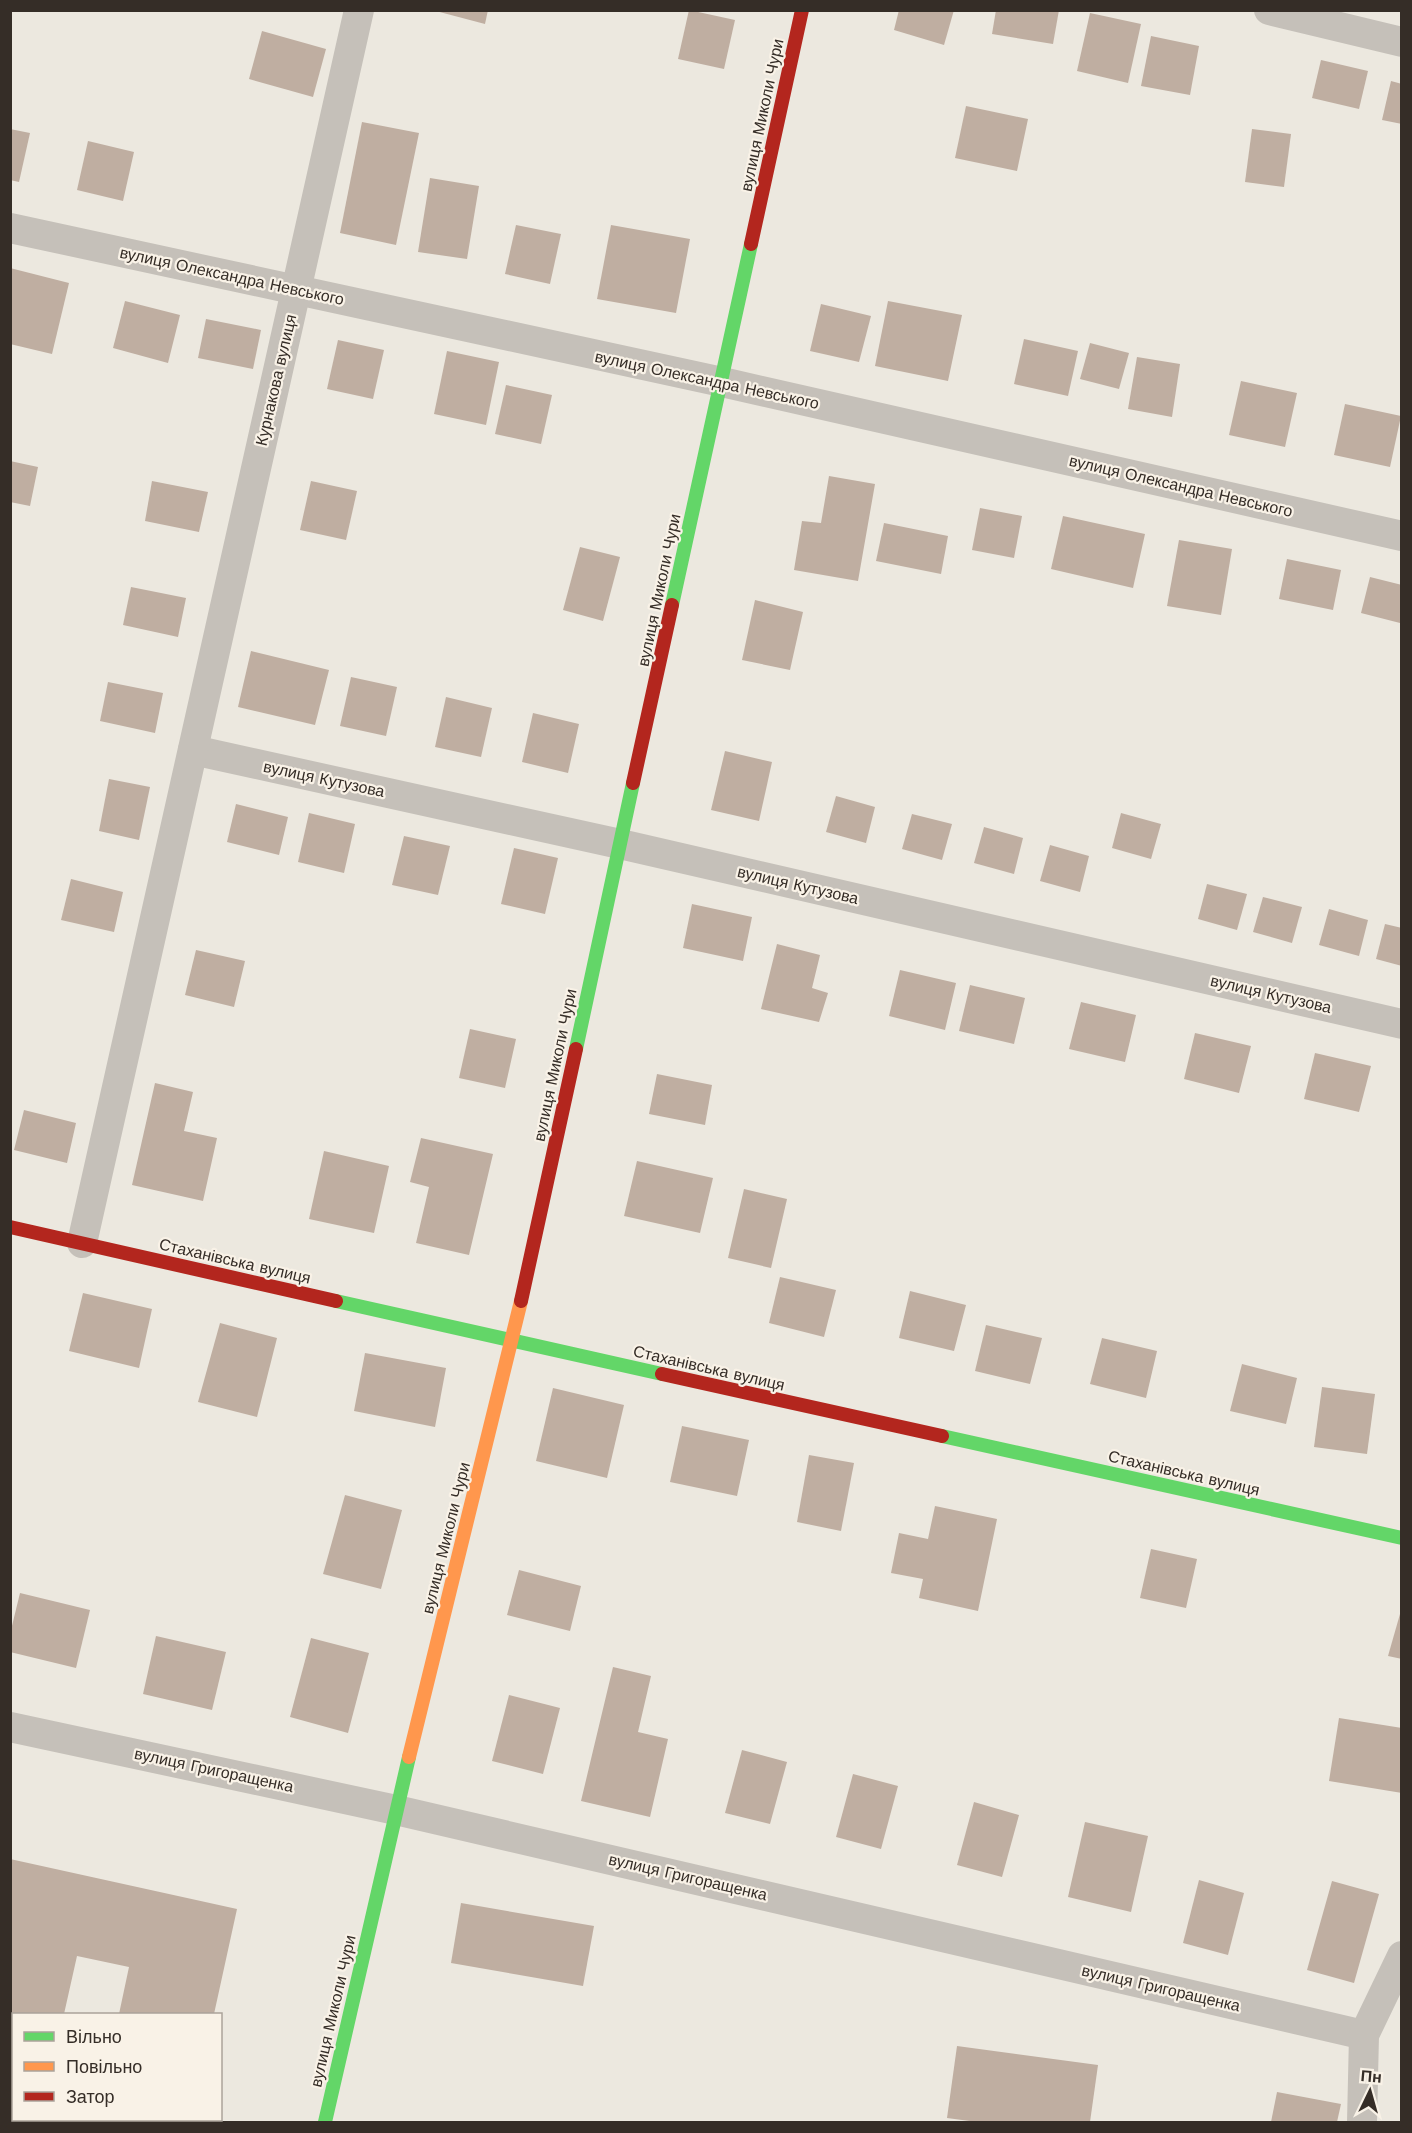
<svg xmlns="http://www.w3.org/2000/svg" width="1412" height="2133" viewBox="0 0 1412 2133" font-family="'Work Sans',sans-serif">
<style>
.building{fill:#bfaea1}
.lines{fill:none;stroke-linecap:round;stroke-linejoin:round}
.street{stroke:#c5c0b9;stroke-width:30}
.fast{stroke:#63d668;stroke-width:14}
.slow{stroke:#ff974d;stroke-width:14}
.jam{stroke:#b3261e;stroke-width:14}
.labels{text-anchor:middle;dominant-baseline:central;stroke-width:4.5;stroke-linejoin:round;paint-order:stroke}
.street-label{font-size:16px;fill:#352d27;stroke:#f9f2e7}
</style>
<rect width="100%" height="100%" fill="#ece8df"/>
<g class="building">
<polygon points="432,10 488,10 485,24"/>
<polygon points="689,10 735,20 724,69 678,59"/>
<polygon points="899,10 954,10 944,45 894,30"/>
<polygon points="996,10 1059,10 1053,44 992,34"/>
<polygon points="1090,13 1141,24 1128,83 1077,71"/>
<polygon points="262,31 326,49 313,97 249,79"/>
<polygon points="1151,36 1199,46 1190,95 1141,86"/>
<polygon points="1321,60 1368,71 1359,109 1312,98"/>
<polygon points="1391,81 1402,84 1402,124 1382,120"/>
<polygon points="966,106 1028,119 1017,171 955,158"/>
<polygon points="362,122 419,133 396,245 340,233"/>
<polygon points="10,129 30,133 19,182 10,180"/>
<polygon points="1252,129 1291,134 1284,187 1245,182"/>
<polygon points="88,141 134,152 123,201 77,190"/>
<polygon points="430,178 479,186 467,259 418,252"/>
<polygon points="516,225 561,234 550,284 505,274"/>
<polygon points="611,225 690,239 676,313 597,299"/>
<polygon points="10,268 69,283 52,354 10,344"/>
<polygon points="125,301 180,315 168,363 113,348"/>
<polygon points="888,301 962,315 948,381 875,366"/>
<polygon points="821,304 871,316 859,362 810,351"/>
<polygon points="206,319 261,330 253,369 198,358"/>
<polygon points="1024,339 1078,351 1068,396 1014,384"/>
<polygon points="338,340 384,350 373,399 327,389"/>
<polygon points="1090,343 1129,353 1119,389 1080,379"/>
<polygon points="447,351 499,362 486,425 434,414"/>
<polygon points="1137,357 1180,364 1172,417 1128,409"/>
<polygon points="1241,381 1297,393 1285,447 1229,435"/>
<polygon points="506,385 552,395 541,444 495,434"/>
<polygon points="1345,404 1401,416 1390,467 1334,455"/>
<polygon points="10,461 38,467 30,506 10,502"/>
<polygon points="829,476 875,484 858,581 794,570 802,521 821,523"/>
<polygon points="152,481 208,492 199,532 145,521"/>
<polygon points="311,481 357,491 346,540 300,530"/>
<polygon points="980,508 1022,516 1014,558 972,550"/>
<polygon points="1063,516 1145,534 1133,588 1051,569"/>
<polygon points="884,523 948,536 941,574 876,561"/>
<polygon points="1179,540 1232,549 1221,615 1167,606"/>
<polygon points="580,547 620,557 603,621 563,610"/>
<polygon points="1287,559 1341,570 1333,610 1279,599"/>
<polygon points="1370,577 1402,585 1400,623 1361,613"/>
<polygon points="131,587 186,598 178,637 123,625"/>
<polygon points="755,600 803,612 790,670 742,660"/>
<polygon points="251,651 329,670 315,725 238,707"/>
<polygon points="351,677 397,687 386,736 340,726"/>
<polygon points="108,682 163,693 155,733 100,721"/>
<polygon points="446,697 492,708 481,757 435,747"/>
<polygon points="533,713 579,724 568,773 522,762"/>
<polygon points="725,751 772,762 759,821 711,810"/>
<polygon points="109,779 150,787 139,840 99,831"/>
<polygon points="836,796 875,807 866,843 826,832"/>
<polygon points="236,804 288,817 279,855 227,842"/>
<polygon points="309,813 355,824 344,873 298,862"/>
<polygon points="1121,813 1161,824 1151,859 1112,848"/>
<polygon points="912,814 952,824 942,860 902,849"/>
<polygon points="984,827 1023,838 1014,874 974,863"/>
<polygon points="404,836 450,846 438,895 392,885"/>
<polygon points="1050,845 1089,856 1080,892 1040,881"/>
<polygon points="514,848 558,858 545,914 501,904"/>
<polygon points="71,879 123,892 114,932 61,920"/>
<polygon points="1207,884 1247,894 1237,930 1198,919"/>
<polygon points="1263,897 1302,907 1292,943 1253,932"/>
<polygon points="692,904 752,917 743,961 683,948"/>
<polygon points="1329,909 1368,920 1359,956 1319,945"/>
<polygon points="1385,924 1402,928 1402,966 1376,959"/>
<polygon points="777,944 820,955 812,988 828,993 819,1022 761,1009"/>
<polygon points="196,950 245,961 234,1007 185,995"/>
<polygon points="900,970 956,983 945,1030 889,1016"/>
<polygon points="970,985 1025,998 1014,1044 959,1031"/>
<polygon points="1081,1002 1136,1015 1125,1062 1069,1049"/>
<polygon points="470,1029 516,1039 505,1088 459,1078"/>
<polygon points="1195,1033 1251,1046 1239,1093 1184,1079"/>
<polygon points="1315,1053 1371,1066 1359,1112 1304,1099"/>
<polygon points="657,1074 712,1085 705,1125 649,1114"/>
<polygon points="155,1083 193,1092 184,1131 217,1138 203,1201 132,1185"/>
<polygon points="24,1110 76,1123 67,1163 14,1150"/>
<polygon points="421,1138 493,1154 469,1255 416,1243 429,1187 410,1182"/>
<polygon points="324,1151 389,1166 374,1233 309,1219"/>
<polygon points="637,1161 713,1178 700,1233 624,1216"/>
<polygon points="744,1189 787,1199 771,1268 728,1258"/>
<polygon points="780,1277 836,1290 824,1337 769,1323"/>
<polygon points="910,1291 966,1305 954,1351 899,1338"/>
<polygon points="83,1293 152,1309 139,1368 69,1351"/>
<polygon points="220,1323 277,1338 257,1417 198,1402"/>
<polygon points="986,1325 1042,1338 1030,1384 975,1371"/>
<polygon points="1102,1338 1157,1351 1146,1398 1090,1384"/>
<polygon points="365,1353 446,1368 435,1427 354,1411"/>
<polygon points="1242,1364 1297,1378 1286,1424 1230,1411"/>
<polygon points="1322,1387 1375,1394 1367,1454 1314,1447"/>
<polygon points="553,1388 624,1405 607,1478 536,1461"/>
<polygon points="682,1426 749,1440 737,1496 670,1482"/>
<polygon points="809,1455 854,1463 841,1531 797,1522"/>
<polygon points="345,1495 402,1510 381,1589 323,1574"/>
<polygon points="935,1506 997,1519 978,1611 919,1598 923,1579 891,1573 899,1533 928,1539"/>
<polygon points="1151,1549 1197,1559 1186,1608 1140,1598"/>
<polygon points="519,1570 581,1586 570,1631 507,1615"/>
<polygon points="20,1593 90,1610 76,1668 10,1652 10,1634"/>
<polygon points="1402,1607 1402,1659 1388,1656"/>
<polygon points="156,1636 226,1652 212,1710 143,1694"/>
<polygon points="311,1638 369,1653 348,1733 290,1717"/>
<polygon points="613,1667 651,1676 638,1732 668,1739 650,1817 581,1801"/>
<polygon points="509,1695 560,1708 543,1774 492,1761"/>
<polygon points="1339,1718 1402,1728 1402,1793 1329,1781"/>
<polygon points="742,1750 787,1762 770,1824 725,1813"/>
<polygon points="853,1774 898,1786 881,1849 836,1837"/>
<polygon points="974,1802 1019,1815 1002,1877 957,1865"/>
<polygon points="1085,1822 1148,1836 1131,1912 1068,1897"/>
<polygon points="10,1859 237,1909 214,2014 119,2014 129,1967 77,1956 64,2014 14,2014 14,2019 10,2018"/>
<polygon points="1199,1880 1244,1893 1228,1955 1183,1943"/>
<polygon points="1332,1881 1379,1894 1354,1983 1307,1970"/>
<polygon points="461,1903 594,1926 583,1986 451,1963"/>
<polygon points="957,2046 1098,2065 1090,2122 977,2122 947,2118"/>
<polygon points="1277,2092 1341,2104 1337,2122 1271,2122"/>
</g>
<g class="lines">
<g class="street">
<polyline points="1269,10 1402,42"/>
<polyline points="10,228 722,382 1402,536"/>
<polyline points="193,750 620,844 1402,1024"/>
<polyline points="82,1243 359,10"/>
<polyline points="10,1727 396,1810 1364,2035"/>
<polyline points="1362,2122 1364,2035 1402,1956"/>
</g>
<g class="fast">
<polyline points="672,605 751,244"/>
<polyline points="576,1049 633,783"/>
<polyline points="336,1301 662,1374"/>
<polyline points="942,1436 1402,1538"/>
<polyline points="325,2122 409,1757"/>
</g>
<polyline class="slow" points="409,1757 521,1301"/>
<g class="jam">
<polyline points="751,244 802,10"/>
<polyline points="633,783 672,605"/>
<polyline points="10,1227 336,1301"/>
<polyline points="521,1301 576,1049"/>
<polyline points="662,1374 942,1436"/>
</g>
</g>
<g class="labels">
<g class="street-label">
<text transform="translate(762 115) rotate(-78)">вулиця Миколи Чури</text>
<text transform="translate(232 276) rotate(12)">вулиця Олександра Невського</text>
<text transform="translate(276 380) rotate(-77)">Курнакова вулиця</text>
<text transform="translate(707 380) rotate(12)">вулиця Олександра Невського</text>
<text transform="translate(1181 486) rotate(13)">вулиця Олександра Невського</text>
<text transform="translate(659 590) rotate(-78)">вулиця Миколи Чури</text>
<text transform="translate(324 779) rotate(12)">вулиця Кутузова</text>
<text transform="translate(798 885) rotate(13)">вулиця Кутузова</text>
<text transform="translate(1271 994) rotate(13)">вулиця Кутузова</text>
<text transform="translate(555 1065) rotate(-78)">вулиця Миколи Чури</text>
<text transform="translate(235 1261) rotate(13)">Стаханівська вулиця</text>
<text transform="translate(709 1368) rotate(13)">Стаханівська вулиця</text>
<text transform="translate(1184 1473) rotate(13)">Стаханівська вулиця</text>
<text transform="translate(446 1538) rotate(-76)">вулиця Миколи Чури</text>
<text transform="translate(214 1770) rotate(12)">вулиця Григоращенка</text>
<text transform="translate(688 1877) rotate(13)">вулиця Григоращенка</text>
<text transform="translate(1161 1988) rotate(13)">вулиця Григоращенка</text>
<text transform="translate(333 2011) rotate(-77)">вулиця Миколи Чури</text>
</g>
</g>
<rect width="1412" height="2133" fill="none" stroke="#352d27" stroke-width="24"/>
<rect x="12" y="2013" width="210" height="108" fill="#f9f2e7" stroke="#aba39a" stroke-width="1.5"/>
<rect x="24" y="2032" width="30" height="9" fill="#63d668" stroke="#aba39a" stroke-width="1.5"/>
<text x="66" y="2043" font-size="18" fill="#352d27">Вільно</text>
<rect x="24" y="2062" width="30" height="9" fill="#ff974d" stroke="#aba39a" stroke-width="1.5"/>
<text x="66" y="2073" font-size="18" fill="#352d27">Повільно</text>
<rect x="24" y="2092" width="30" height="9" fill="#b3261e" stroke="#aba39a" stroke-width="1.5"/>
<text x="66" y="2103" font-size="18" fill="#352d27">Затор</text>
<g transform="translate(1370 2091) rotate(5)" stroke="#f9f2e7" stroke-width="4.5" paint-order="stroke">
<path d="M0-4.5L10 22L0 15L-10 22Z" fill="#352d27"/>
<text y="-9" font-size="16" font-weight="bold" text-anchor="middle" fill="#352d27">Пн</text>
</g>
</svg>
